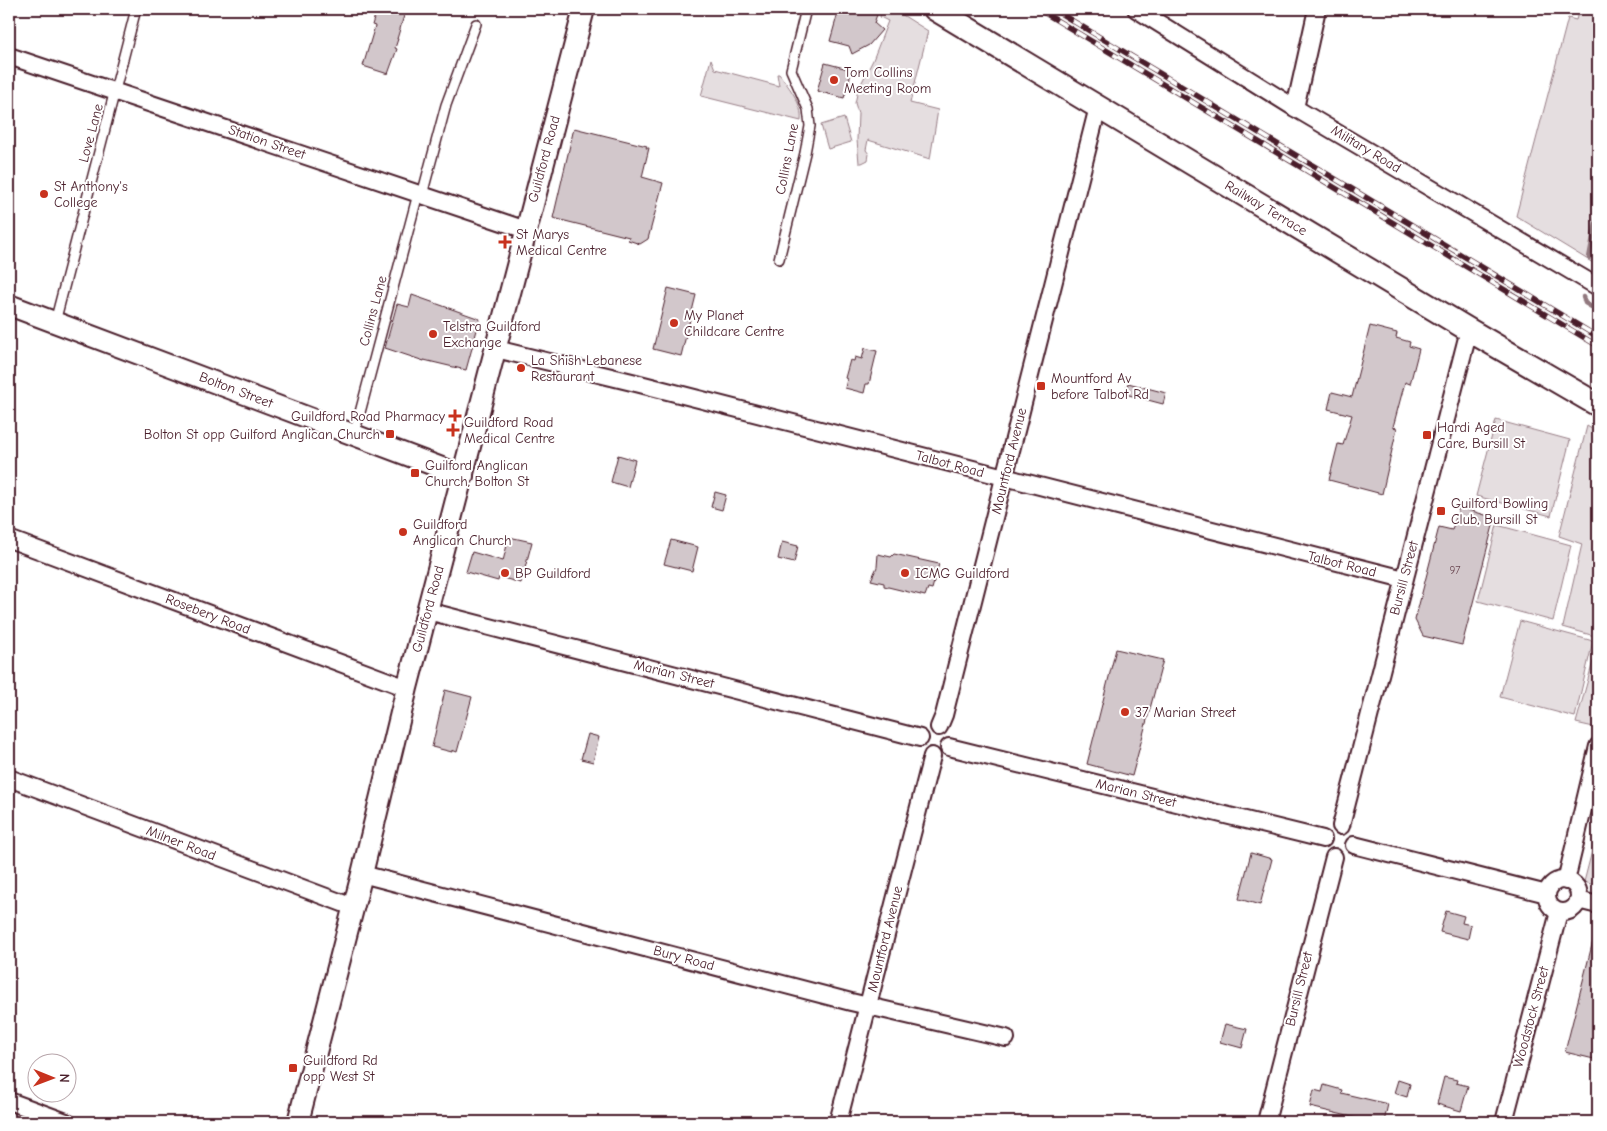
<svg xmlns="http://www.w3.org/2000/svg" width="1607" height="1131" viewBox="0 0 1607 1131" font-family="'Comic Neue',sans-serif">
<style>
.green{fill:#e5dee0;stroke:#987e86}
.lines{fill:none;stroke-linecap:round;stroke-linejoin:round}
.stream{stroke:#91787e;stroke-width:4.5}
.building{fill:#d2c7cb;stroke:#4a1f2b}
.service-casing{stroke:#4a1f2b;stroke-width:12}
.minor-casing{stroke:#4a1f2b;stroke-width:20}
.tertiary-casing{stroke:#4a1f2b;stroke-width:24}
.secondary-casing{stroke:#4a1f2b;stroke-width:26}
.service{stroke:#fff;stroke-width:9}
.minor{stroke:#fff;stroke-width:16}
.tertiary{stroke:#fff;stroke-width:20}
.secondary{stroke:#fff;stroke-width:22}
.rail-casing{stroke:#4a1f2b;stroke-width:5.5}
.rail{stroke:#fff;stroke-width:4;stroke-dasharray:11;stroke-linecap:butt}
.poi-dot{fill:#c8321e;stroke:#fff;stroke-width:2}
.labels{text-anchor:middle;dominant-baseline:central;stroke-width:4;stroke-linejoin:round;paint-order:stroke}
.number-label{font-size:11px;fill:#6c4953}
.poi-label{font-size:14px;fill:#4a1f2b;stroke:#fff;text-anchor:start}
.street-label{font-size:14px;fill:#4a1f2b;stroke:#fff}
</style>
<rect width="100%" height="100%" fill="#fff"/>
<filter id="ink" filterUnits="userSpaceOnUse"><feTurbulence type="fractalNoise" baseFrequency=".02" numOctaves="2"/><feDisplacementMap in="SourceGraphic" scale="10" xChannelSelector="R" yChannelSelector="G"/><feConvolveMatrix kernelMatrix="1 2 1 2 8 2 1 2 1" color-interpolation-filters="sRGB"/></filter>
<g filter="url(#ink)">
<g class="green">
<polygon points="882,9 893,9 928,31 910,103 938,110 930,159 868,140 866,150 869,154 868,160 862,163 859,163 857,140 858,113 855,103 858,90 873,60 888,21 880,17"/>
<polygon points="1579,9 1598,9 1598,266 1516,216 1568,18 1576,20"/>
<path d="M711,59L715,69L779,86L777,74H779C789,87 803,104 801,121L701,96Z"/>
<polygon points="844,118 851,142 828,149 821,125"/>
<polygon points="1496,420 1570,440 1551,516 1476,496"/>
<polygon points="1587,426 1598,433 1598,637 1563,627 1582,544 1559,536"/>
<polygon points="1497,525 1571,545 1553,621 1478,601"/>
<polygon points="1520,621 1593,641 1575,717 1500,697"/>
<polygon points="1598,643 1598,728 1576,723"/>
<polygon points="1598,828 1598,886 1584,882"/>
</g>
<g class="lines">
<g class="stream">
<polyline points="1589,258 1598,211"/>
<polyline points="1583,297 1585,303 1598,311"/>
</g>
</g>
<g class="building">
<polygon points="377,9 406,9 397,39 398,39 395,48 397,49 388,74 363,66 375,26 372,25"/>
<polygon points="839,9 879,9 874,23 882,30 869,45 852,54 849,46 830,41"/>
<polygon points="825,63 852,70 844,98 817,91"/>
<polygon points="574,128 647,146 646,148 649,148 642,177 663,183 648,239 640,244 628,240 629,237 553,218"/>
<polygon points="668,288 696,295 681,356 653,349"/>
<polygon points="412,295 480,319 466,370 424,360 424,361 385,348 397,304 409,307"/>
<polygon points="1370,326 1397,333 1396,338 1410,342 1409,346 1419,349 1410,384 1405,382 1393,427 1397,428 1382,494 1329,480 1338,444 1343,445 1352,415 1328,409 1332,392 1352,397"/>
<polygon points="865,348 877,351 869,384 866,384 864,393 845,388 847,379 845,378 850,360 854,361 855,357 862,359"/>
<polygon points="1128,383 1166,393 1163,404 1125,394"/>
<polygon points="618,455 635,460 628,487 611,482"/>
<polygon points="715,492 726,495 722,510 711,507"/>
<polygon points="1459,507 1495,518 1462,645 1423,636 1415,620 1439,527 1452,530"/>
<polygon points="509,537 532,542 521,583 499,577 498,581 466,572 472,552 503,561"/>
<polygon points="671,540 698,547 692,571 664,564"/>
<polygon points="782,542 798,546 794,563 778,559"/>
<polygon points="878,554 891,557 894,554 939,564 932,589 928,588 925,596 884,586 884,583 871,580 877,567"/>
<polygon points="1116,649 1163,660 1132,776 1087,764"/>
<polygon points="445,690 472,697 457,752 452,750 452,752 432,747"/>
<polygon points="588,734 599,737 593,762 581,759"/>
<polygon points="1251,853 1272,859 1260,905 1239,899"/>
<polygon points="1446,911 1464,916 1462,923 1471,925 1468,939 1440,932"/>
<polygon points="1594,937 1598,937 1598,1060 1565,1052"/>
<polygon points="1225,1024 1247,1029 1242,1048 1220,1042"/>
<polygon points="1444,1077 1457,1080 1456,1083 1468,1086 1461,1111 1437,1104"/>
<polygon points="1398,1080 1410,1084 1407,1097 1394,1093"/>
<polygon points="1324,1085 1342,1090 1341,1093 1388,1104 1384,1122 1373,1122 1310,1107 1314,1090 1322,1092"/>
</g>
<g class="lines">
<defs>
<g id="service">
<polyline points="422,195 446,105 476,24"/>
<polyline points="779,259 805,153 810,126 808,109 791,70 806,9"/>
<polyline points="55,322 136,9"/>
<polyline points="354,435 418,194"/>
</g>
<g id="minor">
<polyline points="1136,9 1295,108 1598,287"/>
<polyline points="9,56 526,230"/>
<polyline points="1295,108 1317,9"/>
<polyline points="496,349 636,383 1404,579"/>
<polyline points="9,539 407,688"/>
<polyline points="428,611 920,738"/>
<polyline points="939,727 944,715 1098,107"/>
<polyline points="949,747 1323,839"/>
<polyline points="9,778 353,907"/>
<polyline points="1341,826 1469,330"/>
<polyline points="1354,845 1547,894"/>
<polyline points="362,874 851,1002 1006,1038"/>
<circle cx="1563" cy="896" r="16"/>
<polyline points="1566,881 1598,746"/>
<polyline points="1578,900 1598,905"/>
<polyline points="9,1101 66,1122"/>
<polyline points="838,1122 932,756"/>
<polyline points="1266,1122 1334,857"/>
<polyline points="1504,1122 1559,912"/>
</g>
<g id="tertiary">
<polyline points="9,305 463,476"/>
<polyline points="298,1122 362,874 407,688 584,9"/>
</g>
<polyline id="secondary" points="935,9 1469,330 1598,405"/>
</defs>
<use href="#service" class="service-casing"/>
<use href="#minor" class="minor-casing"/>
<use href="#tertiary" class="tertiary-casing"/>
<use href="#secondary" class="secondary-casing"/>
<use href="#service" class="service"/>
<use href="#minor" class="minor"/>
<use href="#tertiary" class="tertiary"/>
<use href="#secondary" class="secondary"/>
<defs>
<g id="rail">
<polyline points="1038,9 1598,346"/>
<polyline points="1053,9 1598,337"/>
</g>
</defs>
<use href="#rail" class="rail-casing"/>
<use href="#rail" class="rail"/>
</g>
</g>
<g class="poi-dot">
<circle cx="834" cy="80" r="5"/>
<circle cx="44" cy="194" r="5"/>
<path d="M502.5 234.5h5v5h5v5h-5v5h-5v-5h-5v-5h5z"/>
<circle cx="674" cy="323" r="5"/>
<circle cx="433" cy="334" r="5"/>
<circle cx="521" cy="368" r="5"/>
<rect x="1036" y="381" width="10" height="10" rx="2.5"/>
<path d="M452.5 408.5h5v5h5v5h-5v5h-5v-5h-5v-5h5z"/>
<path d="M450.5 422.5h5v5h5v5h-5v5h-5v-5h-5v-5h5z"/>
<rect x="385" y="429" width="10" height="10" rx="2.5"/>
<rect x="1422" y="430" width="10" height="10" rx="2.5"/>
<rect x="410" y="468" width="10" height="10" rx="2.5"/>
<rect x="1436" y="506" width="10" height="10" rx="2.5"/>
<circle cx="403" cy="532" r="5"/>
<circle cx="505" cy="573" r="5"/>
<circle cx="905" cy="573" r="5"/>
<circle cx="1125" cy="712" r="5"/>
<rect x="288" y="1063" width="10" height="10" rx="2.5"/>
</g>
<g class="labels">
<g class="number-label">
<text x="1455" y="570">97</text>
</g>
<g class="poi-label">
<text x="844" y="72">Tom Collins<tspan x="844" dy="16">Meeting Room</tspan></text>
<text x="54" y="186">St Anthony's<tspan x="54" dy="16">College</tspan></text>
<text x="516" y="234">St Marys<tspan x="516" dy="16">Medical Centre</tspan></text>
<text x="684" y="315">My Planet<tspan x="684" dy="16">Childcare Centre</tspan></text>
<text x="443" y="326">Telstra Guildford<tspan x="443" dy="16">Exchange</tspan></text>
<text x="531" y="360">La Shish Lebanese<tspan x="531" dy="16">Restaurant</tspan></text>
<text x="1051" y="378">Mountford Av<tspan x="1051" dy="16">before Talbot Rd</tspan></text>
<text x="445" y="416" text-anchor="end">Guildford Road Pharmacy</text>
<text x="464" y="422">Guildford Road<tspan x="464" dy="16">Medical Centre</tspan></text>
<text x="1437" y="427">Hardi Aged<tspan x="1437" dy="16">Care, Bursill St</tspan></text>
<text x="380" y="434" text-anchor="end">Bolton St opp Guilford Anglican Church</text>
<text x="425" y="465">Guilford Anglican<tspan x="425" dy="16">Church, Bolton St</tspan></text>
<text x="1451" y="503">Guilford Bowling<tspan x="1451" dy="16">Club, Bursill St</tspan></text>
<text x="413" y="524">Guildford<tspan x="413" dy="16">Anglican Church</tspan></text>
<text x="515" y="573">BP Guildford</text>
<text x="915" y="573">ICMG Guildford</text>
<text x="1135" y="712">37 Marian Street</text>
<text x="303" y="1060">Guildford Rd<tspan x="303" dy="16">opp West St</tspan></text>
</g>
<g class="street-label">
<text transform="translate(91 133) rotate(-75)">Love Lane</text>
<text transform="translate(267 142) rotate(19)">Station Street</text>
<text transform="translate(1366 149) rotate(31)">Military Road</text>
<text transform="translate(544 159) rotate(-75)">Guildford Road</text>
<text transform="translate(787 159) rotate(-79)">Collins Lane</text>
<text transform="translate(1266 208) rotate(31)">Railway Terrace</text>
<text transform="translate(373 311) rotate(-75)">Collins Lane</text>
<text transform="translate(236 390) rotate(21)">Bolton Street</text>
<text transform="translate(1009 461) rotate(-76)">Mountford Avenue</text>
<text transform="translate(950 464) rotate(15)">Talbot Road</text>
<text transform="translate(1342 564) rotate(14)">Talbot Road</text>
<text transform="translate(1404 578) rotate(-75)">Bursill Street</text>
<text transform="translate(428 609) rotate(-75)">Guildford Road</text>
<text transform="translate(208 614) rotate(21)">Rosebery Road</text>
<text transform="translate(674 674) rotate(14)">Marian Street</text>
<text transform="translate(1136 793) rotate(14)">Marian Street</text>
<text transform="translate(181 843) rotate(21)">Milner Road</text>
<text transform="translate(885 939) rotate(-76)">Mountford Avenue</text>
<text transform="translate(684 958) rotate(15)">Bury Road</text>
<text transform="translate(1299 989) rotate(-76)">Bursill Street</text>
<text transform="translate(1531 1017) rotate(-75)">Woodstock Street</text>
</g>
</g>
<rect width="1607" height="1131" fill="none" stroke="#fff" stroke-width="30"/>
<rect x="15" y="15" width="1577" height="1101" fill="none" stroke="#4a1f2b" stroke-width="2" filter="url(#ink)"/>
<g transform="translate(52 1078) rotate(91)"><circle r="24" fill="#ffffff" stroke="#b7a5aa"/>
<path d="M0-4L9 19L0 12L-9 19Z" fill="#c8321e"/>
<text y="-8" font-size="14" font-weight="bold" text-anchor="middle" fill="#4a1f2b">N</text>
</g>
</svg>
